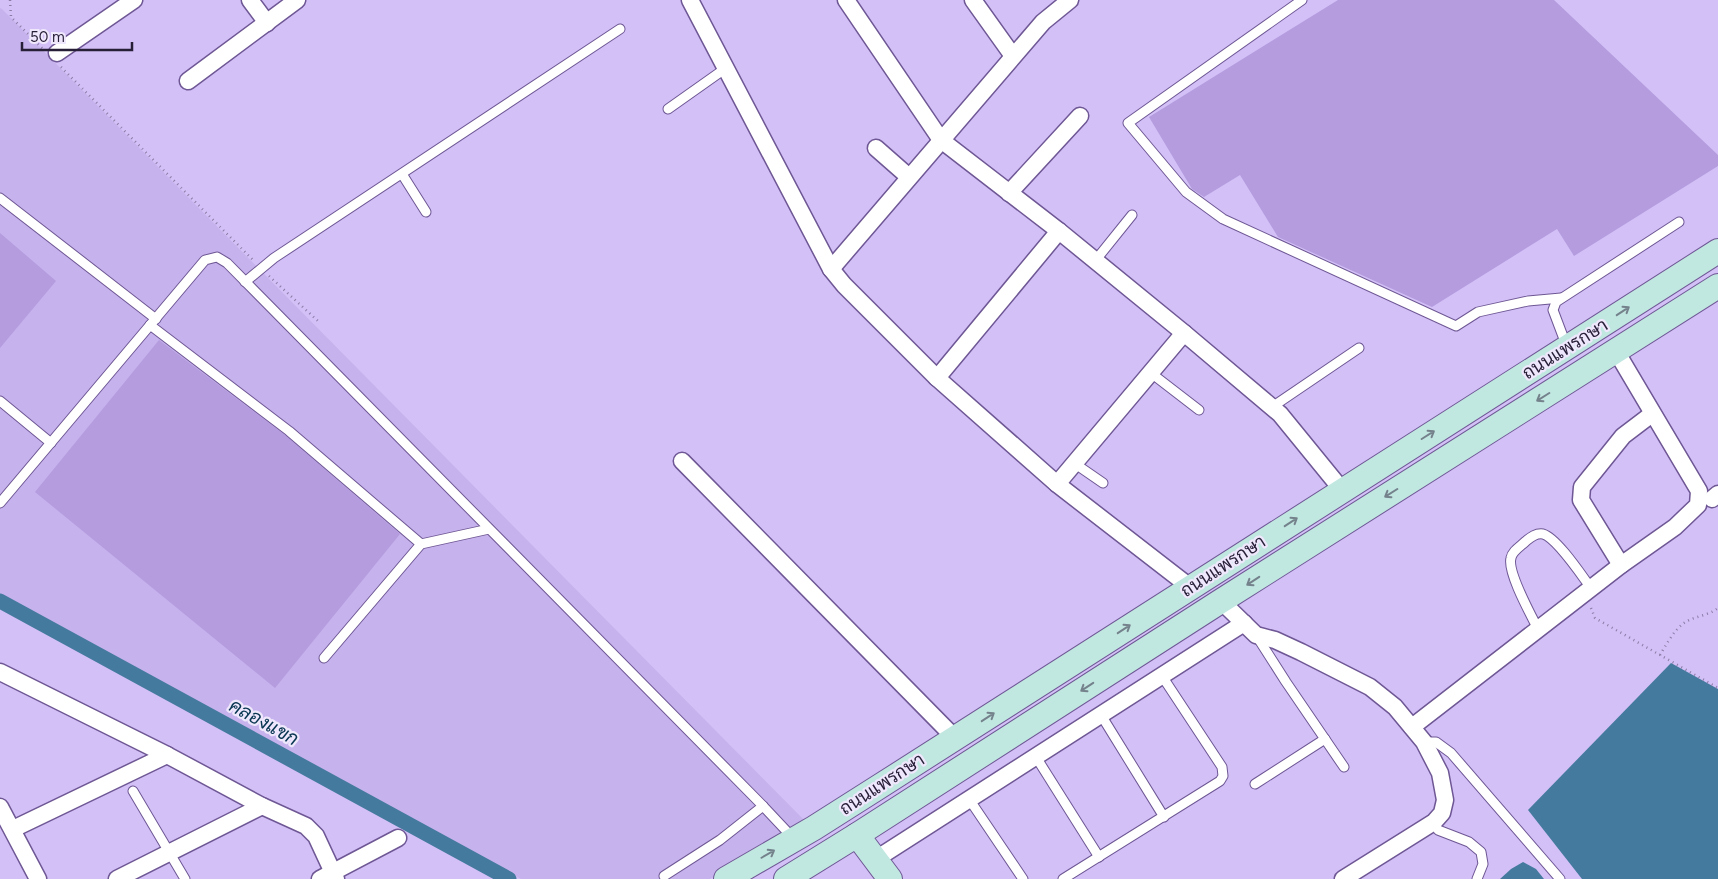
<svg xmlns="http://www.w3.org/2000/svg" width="1718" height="879" viewBox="0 0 1718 879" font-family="Figtree,Sarabun,sans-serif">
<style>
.built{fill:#c6b2ec}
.water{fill:#457a9f}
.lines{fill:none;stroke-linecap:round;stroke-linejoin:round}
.canal{stroke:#457a9f;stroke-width:15}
.building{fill:#b49cde}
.lane-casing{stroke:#6e5794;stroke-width:11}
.street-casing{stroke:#6e5794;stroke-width:19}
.secondary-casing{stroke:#6e5794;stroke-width:26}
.path{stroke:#8b7ca6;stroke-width:2.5;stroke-dasharray:1 4;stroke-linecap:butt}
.lane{stroke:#fff;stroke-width:9}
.street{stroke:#fff;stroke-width:16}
.secondary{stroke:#c1e7e1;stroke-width:24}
.oneway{stroke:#74828c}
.labels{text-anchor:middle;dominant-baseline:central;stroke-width:4.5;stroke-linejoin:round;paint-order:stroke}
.street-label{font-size:18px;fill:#271e37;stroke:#efe8fd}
.water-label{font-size:19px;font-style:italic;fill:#083550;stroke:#efe8fd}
</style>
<rect width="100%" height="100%" fill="#d3c0f7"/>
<polygon class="built" points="0,8 2,9 807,823 710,879 521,879 0,599"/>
<g class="water">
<polygon points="1671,663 1718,689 1718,879 1582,879 1528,810"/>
<polygon points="1523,862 1536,869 1544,879 1500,879 1511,869"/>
</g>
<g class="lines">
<polyline class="canal" points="0,601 509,879"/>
</g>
<g class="building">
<polygon points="1338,0 1554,0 1718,155 1718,166 1574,256 1557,229 1432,307 1278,237 1240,175 1204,197 1192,189 1149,117"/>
<polygon points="0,233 56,281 0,348"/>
<polygon points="159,340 285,435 400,534 275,688 35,492"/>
</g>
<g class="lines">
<defs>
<g id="lane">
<polyline points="1302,0 1128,123 1186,192 1223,219 1456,326 1478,312 1528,301 1561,298"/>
<polyline points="668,109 726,68"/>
<polyline points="402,174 426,212"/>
<polyline points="0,198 156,319"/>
<polyline points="1095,261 1132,215"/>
<polyline points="245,282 274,258 620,29"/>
<polyline points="150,325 289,431 421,544"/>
<polyline points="1567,347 1553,310 1556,302 1679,222"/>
<polyline points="1151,373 1199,410"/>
<polyline points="0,401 51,443"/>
<polyline points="1272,407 1359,348"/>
<polyline points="1074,463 1103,483"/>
<polyline points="0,503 205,260 217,257 227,263 763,806 794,839"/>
<path d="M1538,629C1531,615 1507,572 1511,558C1512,551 1521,546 1526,541C1531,537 1536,533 1543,534C1557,538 1582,576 1591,588"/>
<polyline points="1256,635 1286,682 1344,767"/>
<polyline points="324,658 421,544 489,529"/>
<polyline points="1101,715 1164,817"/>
<polyline points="1424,742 1436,742 1451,753 1560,879"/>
<polyline points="1036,757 1099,857"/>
<polyline points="1255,784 1325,739"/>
<polyline points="133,791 185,879"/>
<polyline points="969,799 1023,879"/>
<polyline points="1434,822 1438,830 1469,842 1481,852 1483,864 1477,879"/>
<polyline points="664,876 720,840 763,806"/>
<polyline points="1063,879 1220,781 1223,776 1222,767 1162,676"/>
</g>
<g id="street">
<polyline points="250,0 267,23"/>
<polyline points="690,0 831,269 844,285 937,378 1057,484 1190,587"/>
<polyline points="846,0 941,140 1059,231 1184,333 1280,414 1342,490"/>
<polyline points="973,0 1013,56"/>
<polyline points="57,53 134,0"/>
<polyline points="188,81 297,0"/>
<polyline points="876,148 909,177"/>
<polyline points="1009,193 1080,116"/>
<polyline points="831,269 1043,22 1070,0"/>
<polyline points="937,378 1059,231"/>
<polyline points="682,461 955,738"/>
<polyline points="1057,484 1184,333"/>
<polyline points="1712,499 1718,494"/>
<polyline points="1621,565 1581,500 1582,487 1623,436 1652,414"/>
<polyline points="1221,601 1256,635 1275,640 1301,652 1370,687 1395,707 1424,742 1440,773 1445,800 1442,813 1434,822 1343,879"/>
<polyline points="0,672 167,755 262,806 306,826 316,836 336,879"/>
<polyline points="1412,727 1621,565 1675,527 1698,505 1699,491 1616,351"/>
<polyline points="0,807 38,879"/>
<polyline points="13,829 167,755"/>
<polyline points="876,859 1244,623"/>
<polyline points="117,879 262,806"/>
<polyline points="320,879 398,838"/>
</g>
<g id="secondary">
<polyline points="857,835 890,879"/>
<polyline points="726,879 814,828 877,788 1718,251"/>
<polyline points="786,879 857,835 1221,601 1718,286"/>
</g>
</defs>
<use href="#lane" class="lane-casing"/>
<use href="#street" class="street-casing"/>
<use href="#secondary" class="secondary-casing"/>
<g class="path">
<polyline points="10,0 11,17 43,49"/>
<polyline points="61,67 253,260"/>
<polyline points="269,276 318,321"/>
<polyline points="1591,608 1595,618 1718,688"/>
<path d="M1660,655C1666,645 1674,630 1684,623C1694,616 1708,616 1718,608"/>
</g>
<use href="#lane" class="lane"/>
<use href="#street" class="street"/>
<use href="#secondary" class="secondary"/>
</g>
<defs><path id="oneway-shaft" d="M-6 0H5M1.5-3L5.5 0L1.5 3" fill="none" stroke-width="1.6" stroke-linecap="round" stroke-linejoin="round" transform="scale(1.25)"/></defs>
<g class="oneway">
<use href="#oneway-shaft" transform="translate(1623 311) rotate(-33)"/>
<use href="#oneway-shaft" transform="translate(1543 397) rotate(148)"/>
<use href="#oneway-shaft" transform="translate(1428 435) rotate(-32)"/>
<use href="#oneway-shaft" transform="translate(1391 493) rotate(148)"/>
<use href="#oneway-shaft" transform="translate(1291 522) rotate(-33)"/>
<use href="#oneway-shaft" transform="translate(1253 581) rotate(147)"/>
<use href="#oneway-shaft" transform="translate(1124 629) rotate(-33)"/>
<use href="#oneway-shaft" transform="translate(1087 687) rotate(147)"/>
<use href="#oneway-shaft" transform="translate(988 717) rotate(-33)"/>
<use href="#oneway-shaft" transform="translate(768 854) rotate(-30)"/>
</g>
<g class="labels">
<g class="street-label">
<text transform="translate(1565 349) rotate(-32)">ถนนแพรกษา</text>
<text transform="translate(1223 566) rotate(-33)">ถนนแพรกษา</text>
<text transform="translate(882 784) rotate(-33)">ถนนแพรกษา</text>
</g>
<g class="water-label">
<text transform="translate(264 722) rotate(29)">คลองแขก</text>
</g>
</g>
<path d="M22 42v8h110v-8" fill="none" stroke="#271e37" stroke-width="2.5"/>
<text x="30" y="42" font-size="15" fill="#271e37" stroke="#efe8fd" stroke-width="4" paint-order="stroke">50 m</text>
</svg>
